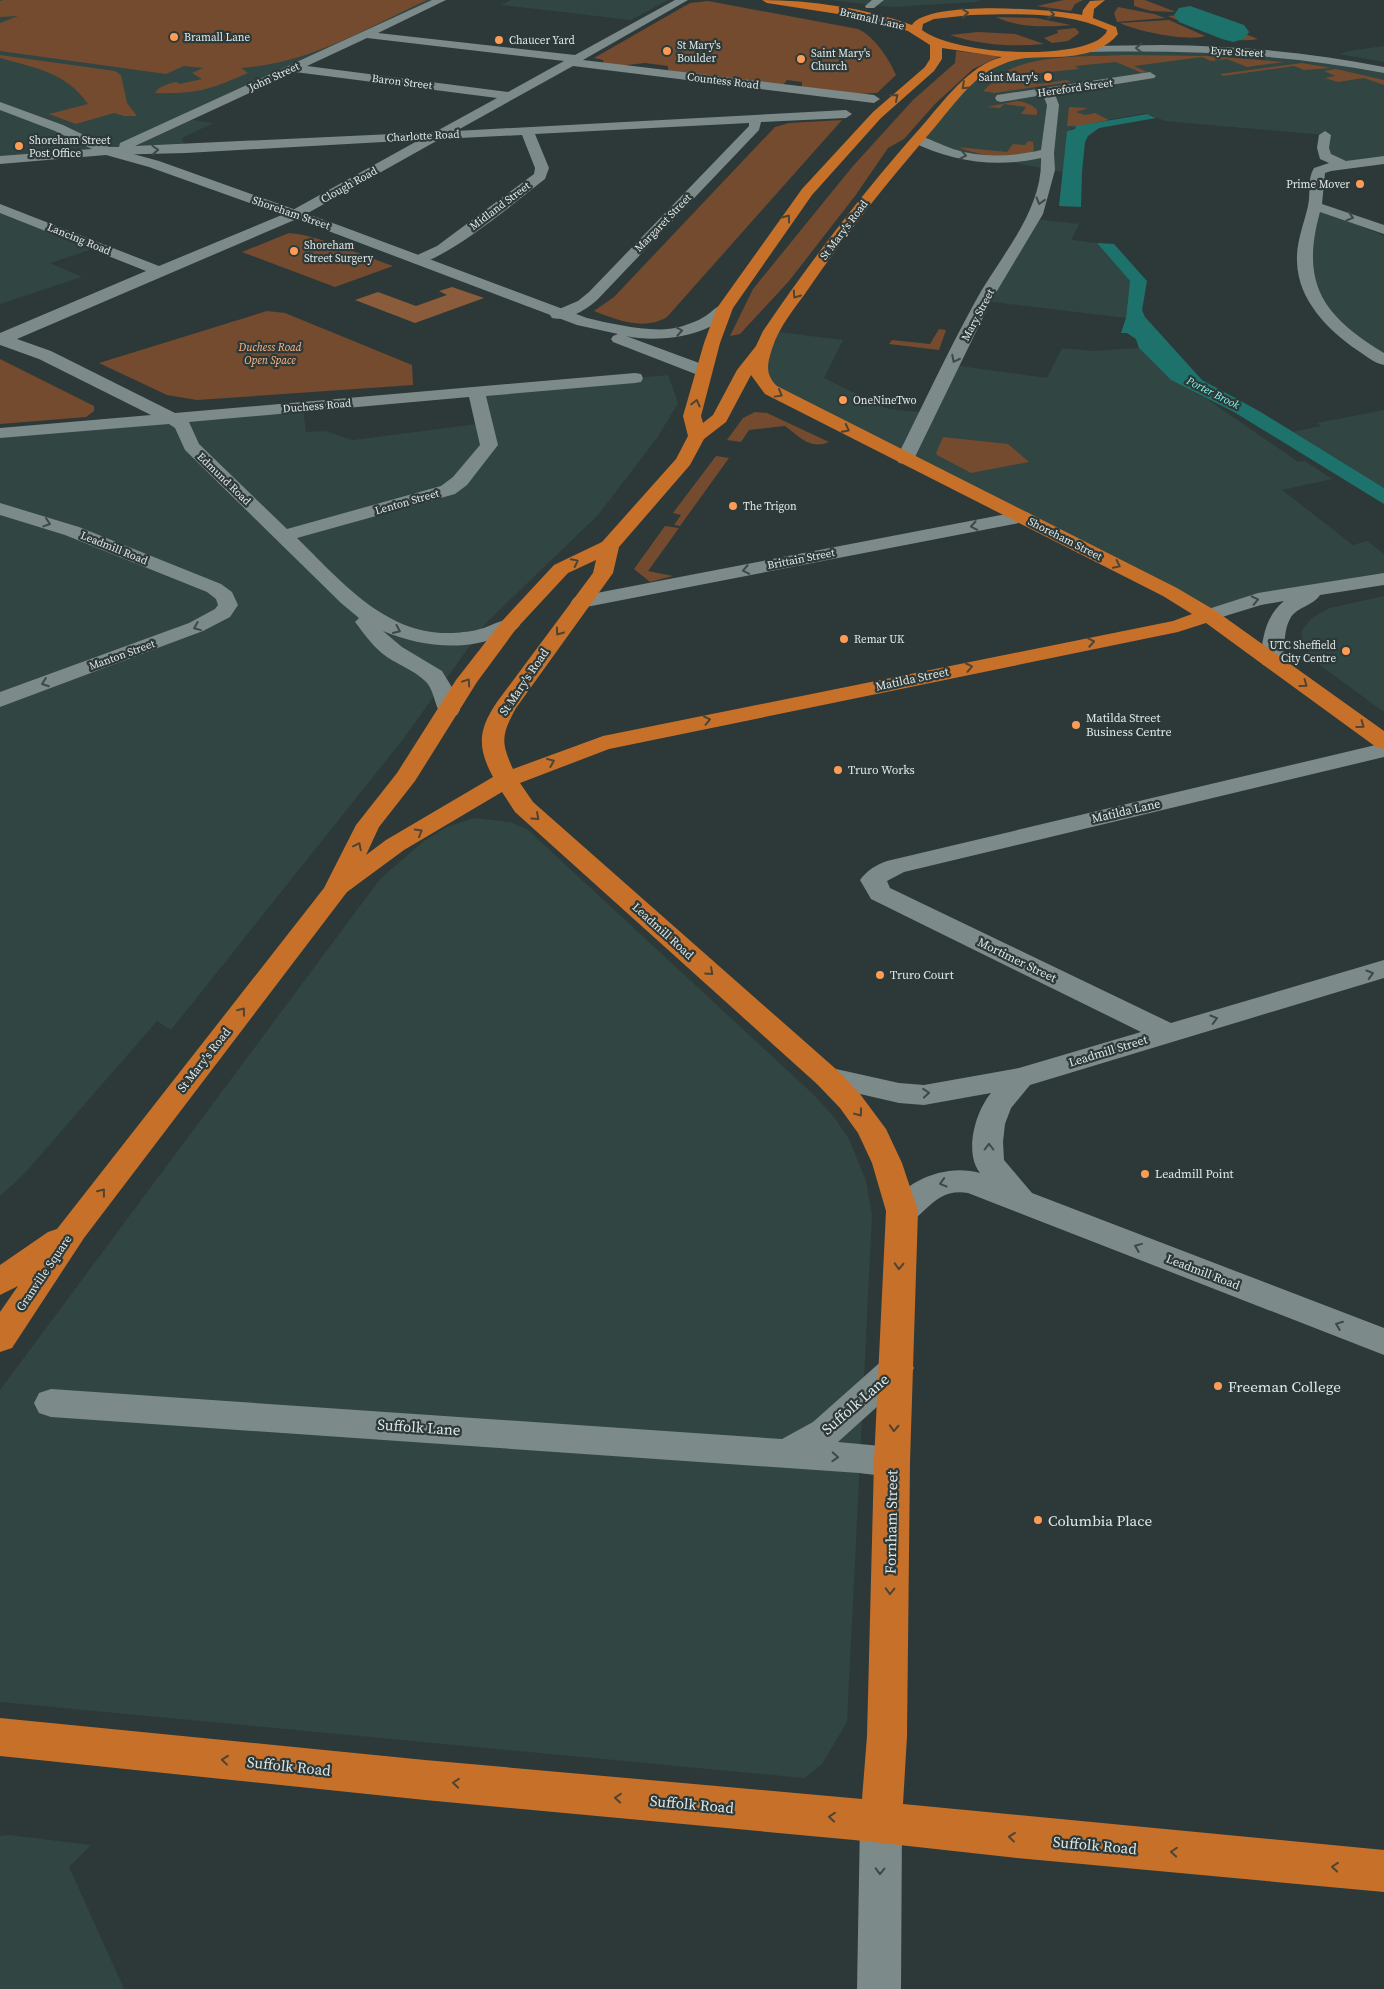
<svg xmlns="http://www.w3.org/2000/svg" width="1384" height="1989" viewBox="0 0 1384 1989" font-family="'Source Serif 4',serif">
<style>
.built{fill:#314543}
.green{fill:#744b2f}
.forest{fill:#8b5c3b}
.water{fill:#1e726c}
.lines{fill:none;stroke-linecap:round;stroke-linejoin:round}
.river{fill:#1e726c;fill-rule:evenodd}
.street{fill:#7c8a89;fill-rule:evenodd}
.secondary{fill:#7c8a89;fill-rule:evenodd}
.highway{fill:#c7702a;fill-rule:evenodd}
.oneway{stroke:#4c4435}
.oneway2{stroke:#3d4948}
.poi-dot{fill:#fd9d55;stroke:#2d3938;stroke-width:2}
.labels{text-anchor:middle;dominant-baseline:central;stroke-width:4.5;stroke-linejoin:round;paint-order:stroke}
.far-street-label{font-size:11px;fill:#e0e8e7;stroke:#2d3938}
.far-poi-label{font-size:11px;fill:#e0e8e7;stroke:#2d3938;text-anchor:start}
.far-park-label{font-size:11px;font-style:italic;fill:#ffb683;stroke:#2d3938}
.far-water-label{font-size:11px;font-style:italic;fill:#85faf0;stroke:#2d3938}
.street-label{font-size:12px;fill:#e0e8e7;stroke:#2d3938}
.poi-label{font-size:12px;fill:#e0e8e7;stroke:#2d3938;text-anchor:start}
.near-poi-label{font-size:15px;fill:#e0e8e7;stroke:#2d3938;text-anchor:start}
.near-street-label{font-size:15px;fill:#e0e8e7;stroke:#2d3938}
</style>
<rect width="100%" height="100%" fill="#2d3938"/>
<g class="built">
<polygon points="0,0 441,0 185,119 213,123 182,138 186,149 0,160"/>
<polygon points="511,0 668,0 631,20 501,5"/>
<polygon points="829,0 981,0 976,2 892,7"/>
<polygon points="1384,46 1384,62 1339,54 1349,51"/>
<polygon points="1089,49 1257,53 1384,70 1384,160 1344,165 1333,160 1324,135 1165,121 1146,113 1084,124 1067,131 1063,172 1005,161 979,158 917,139 957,94 1000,61"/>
<polygon points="1315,206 1384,236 1384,360 1369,351 1314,297 1309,226"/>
<polygon points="0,208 99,247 50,263 82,277 0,304"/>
<polygon points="1033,219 1079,224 1071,240 1097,243 1130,281 1126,318 984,301"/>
<polygon points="771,331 843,340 824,378 888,409 928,413 952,365 1047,378 1062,348 1091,351 1139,348 1171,380 1207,399 1298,462 1305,461 1332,479 1282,490 1353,545 1367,541 1384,554 1384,579 1209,615 762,382"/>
<polygon points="668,375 678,403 657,438 598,515 486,623 404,738 171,1030 157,1021 24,1174 0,1196 0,433 305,407 304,416 306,432 325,431 353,440 485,423 477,393"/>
<polygon points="1384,410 1384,488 1292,432 1321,426 1317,423"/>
<polygon points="1384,596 1384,712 1313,660 1302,641 1302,630 1313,617 1330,608"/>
<polygon points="474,818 511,822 528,830 815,1096 834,1117 849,1139 866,1181 872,1215 847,1722 822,1764 804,1778 0,1702 0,1390 380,879 424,841 447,827"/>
<polygon points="9,1835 91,1845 69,1867 124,1989 0,1989 0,1836"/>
</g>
<g class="green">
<path d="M3,0H427C367,28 308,64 241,68L248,73C209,90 197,94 155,93C159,86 168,84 176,82L180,84L202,79L192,73L203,68L184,66L166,74L0,51V23L18,16L0,17V1Z"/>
<polygon points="1064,0 1083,0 1075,4 1071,11 1037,6"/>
<polygon points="1145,0 1176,12 1151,11 1134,6 1134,0"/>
<path d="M708,1L858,29C875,37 889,59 896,75L877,93L856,94L802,88V82L787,80L783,85L674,72L668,70V66L645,63L618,66L604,64L603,60L594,58L690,3Z"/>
<polygon points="1118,7 1154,14 1165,18 1117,22 1114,13"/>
<path d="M1195,14L1258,39C1227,45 1196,28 1168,16Z"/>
<path d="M996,17L1036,18L1071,25C1046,27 1019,28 996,17Z"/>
<path d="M1169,20L1205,36C1188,42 1136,31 1120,23Z"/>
<polygon points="1075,28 1079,32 1078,34 1068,41 1052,43 1044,38 1058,33 1057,30"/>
<path d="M978,32L1015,34L1044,44C1012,47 980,45 950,35Z"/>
<polygon points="956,51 1001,56 973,69 935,104 904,139 888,148 855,196 789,281 740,334 730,336 753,289 853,166 913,100 955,63"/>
<path d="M0,55L115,71L121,75L127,103L137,116H124L114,113L76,124L49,114L88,104C66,72 35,68 0,58Z"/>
<path d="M1126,55L1208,56L1284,62L1247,67L1227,59L1211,61L1202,57L1134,66L1147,72L1142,73L1116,62L1075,66L1079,69L1019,75L1037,84L1067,80L1071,82L994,93L983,91C990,85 998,76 1007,71C1038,54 1090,57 1126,55Z"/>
<polygon points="1302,63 1331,68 1304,70 1294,66 1223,76 1220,74"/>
<polygon points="1336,69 1384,80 1384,85 1364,78 1338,82 1325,78 1335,76 1324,71"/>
<path d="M1017,101C1025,102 1032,104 1037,110V115L1021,114L1026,107L1004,104L1000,108L987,107Z"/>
<polygon points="1069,107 1088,108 1076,112 1085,115 1095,113 1109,120 1081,126 1067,126"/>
<path d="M842,120L667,317C644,331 617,320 594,311L614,297L775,127L789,123Z"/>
<path d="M1028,141L1033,142L1034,151C1017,162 975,155 958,147L1007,152L1013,144L1025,145Z"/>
<path d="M289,233C318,235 364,256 393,266L335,287L242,252Z"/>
<polygon points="267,311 285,313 412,365 413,385 197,400 167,395 99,363"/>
<polygon points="939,329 946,330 939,350 889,344 892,340 930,344"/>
<polygon points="0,359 94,406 94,411 86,417 0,424"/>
<path d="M755,412L767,413L829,442C810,450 800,437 785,426L749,430L741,442L727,440L743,418Z"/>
<polygon points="943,437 1008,444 1029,462 971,473 937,455 936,453"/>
<polygon points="716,456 729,458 680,526 674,525 681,515 673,513"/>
<polygon points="665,526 679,528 648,571 673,576 650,582 634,569"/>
</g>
<polygon class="forest" points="452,287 484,298 415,323 355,300 378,292 416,306 447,295 439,291"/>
<g class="water">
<polygon points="1147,114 1156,118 1099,128 1088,136 1085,142 1082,172 1081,207 1059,206 1067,131 1075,129 1076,126"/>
<polygon points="1097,243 1114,244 1147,281 1142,310 1145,317 1202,380 1259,411 1384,488 1384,504 1234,412 1171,380 1139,348 1136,339 1127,333 1121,333 1126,318 1130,281"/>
</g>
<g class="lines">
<polygon class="river" points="1190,6 1244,25 1249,32 1244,39 1233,42 1222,39 1179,22 1174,15 1179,8"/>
<g class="street">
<path d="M432,0H446L378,33L575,55L675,0H688L583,60L874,95L880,99L874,103L573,66L456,131L846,110L852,114L846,118L761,122L759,130L599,298C589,308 568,322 552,318L550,315L552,312L578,301L589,292L749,126V123L535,134L549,168L545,179C523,196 436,269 413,263L411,260L413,257L437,246L534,174L535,168L522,135L440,139L299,218L17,339L51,351L175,413L635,373L641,374L643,378L641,382L635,383L486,396L498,445L467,485L455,494L297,538C341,581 386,636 453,633C463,632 471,632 480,629C493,626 502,617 516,621L520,625C516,631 510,632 504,635C465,652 421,647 383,631L402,647L442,671L453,689L460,710L457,715L449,717L441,715C434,704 434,688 424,680C413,670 399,665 387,657C374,648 365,635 355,622L359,618L341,603L185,450L175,428L169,424L0,438V428L151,415L39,359L0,345V333L146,271L0,213V204L159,266L289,212L419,140L186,153L106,155L99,151L106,147H119L120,143ZM367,38L564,61L508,92L307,66ZM295,72L497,98L435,132L135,146ZM469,397L480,445L453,477L441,486L287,529L199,444L189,422Z"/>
<polygon points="872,0 884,0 874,8 866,8 865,6"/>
<path d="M1150,72L1156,76L1154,78L1055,94L1059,105L1054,153L1055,170L1043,214L991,301L914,459L911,463L905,464L899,463L896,459C922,407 947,353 975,302C999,257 1043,212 1041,158C996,168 953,162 912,142L911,139L917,135C929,138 941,145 953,149C982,158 1011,157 1041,150L1047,105L1043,95L1001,102L997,101L995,98L997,95Z"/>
<path d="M1325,131L1331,135L1329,148L1331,154L1346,161L1384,156V164L1331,171L1325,173L1322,204L1384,225V234L1320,212C1300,284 1323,316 1384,353V365C1374,363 1366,356 1357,350C1328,330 1298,300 1297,262C1296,242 1304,224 1308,206C1311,193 1307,179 1314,168L1329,163L1320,159L1317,148L1319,135Z"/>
<polygon points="0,503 79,527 221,584 232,592 238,605 230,617 203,631 0,707 0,692 189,623 215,609 218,605 216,599 207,592 65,535 0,515"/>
<polygon points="1022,511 1029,513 1032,517 1029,521 581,608 574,606 571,602 574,598 581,596"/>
<path d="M1384,743V757L904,872L887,881L890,888L1171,1023L1384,960V978L1030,1085L1011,1108L1005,1124L1003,1142L1004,1160L1032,1193L1384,1328V1355L968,1193C931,1187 925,1222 902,1223C899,1223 894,1220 891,1219L886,1211C904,1180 947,1163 980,1173C964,1153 975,1112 991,1093L924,1105L899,1103L817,1084L813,1077L817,1070L827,1067L899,1083L924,1085L1019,1068L1141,1032L871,899L860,880C867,870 876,865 887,861Z"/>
<polygon points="897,1354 909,1358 914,1368 909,1378 838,1442 892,1447 905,1451 910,1462 905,1473 892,1477 859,1473 51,1417 39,1413 34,1403 39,1393 51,1389 782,1439 813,1422 885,1358"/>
<polygon points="881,1801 896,1807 902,1822 901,1989 857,1989 860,1822 866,1807"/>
</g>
<g class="secondary">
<path d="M1162,45C1237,46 1310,52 1384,67V73C1286,54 1188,50 1089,52L1083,49L1089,46Z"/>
<path d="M0,102L63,125L111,148L159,161L341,226L587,318C613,324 658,335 683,326C690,323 698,321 704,317C714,311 718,302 731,305L733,308C713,337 658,343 626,336L710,367L712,371L710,375H698L613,342L611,339L613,336L618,334L577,325L331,232L149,167L106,155L0,164V156L92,149L55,131L0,110Z"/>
<path d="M1384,573V585L1320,595C1313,606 1296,607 1290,619C1282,633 1287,652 1279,665L1271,667L1263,665L1260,660C1263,637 1265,617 1284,601L1261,605L1209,621L1202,619L1199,615L1202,611L1258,593Z"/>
</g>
<path class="highway" d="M762,0C811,0 865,8 912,25C928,0 1052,9 1082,15L1083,10L1090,1L1105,0L1094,9L1093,18L1116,27L1118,34C1096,61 1056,56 1026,58C1014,59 1000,65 990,70C970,82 950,109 935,127C890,179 848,231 809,288C796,307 779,326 772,349C767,364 765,375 777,386L1177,588L1216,611L1384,731V749L1376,747L1206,623L1178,632L609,749L520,783L533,802L837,1070L860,1094L886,1129L902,1163L918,1211L910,1462L907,1736L903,1804L1384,1850V1892L1017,1858L854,1840L425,1800L0,1756V1718L425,1760L862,1799L867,1736L874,1462L886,1211L872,1163L858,1133L840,1108L817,1084L515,812L502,792L404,850L347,892L84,1238L12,1348L0,1352V1312L18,1286L0,1295V1265L48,1232L57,1229L324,888L356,825L397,773L456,680L502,621L554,565L602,542L676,459L688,436L683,416L704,343L717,308L802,189L873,112L925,67L930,59V45L908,31L885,24L838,14L767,3ZM971,15C1014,14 1067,11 1107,30L1106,33C1103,36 1099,40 1094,42C1057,59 955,54 922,30L923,24L934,19ZM942,48L1002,57C968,66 944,101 922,126C864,191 812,259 763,331L756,346L737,370L713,415L703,423L701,416L720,343L733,308L812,195L881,118L934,71L942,59ZM751,375L765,394L1163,596L1192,614L1173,621L603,736L513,769C500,741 502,734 516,708L613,573L619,547L690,465L704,439L726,422ZM596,560L593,573L497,702C478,730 477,747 493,777L386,840L366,855L379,827L415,781L477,682L516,629L568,573Z"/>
</g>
<defs><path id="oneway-chevron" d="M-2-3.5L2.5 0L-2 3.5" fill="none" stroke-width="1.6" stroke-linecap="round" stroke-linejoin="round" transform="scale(1.25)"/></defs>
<g class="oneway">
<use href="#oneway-chevron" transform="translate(965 13) rotate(-4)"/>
<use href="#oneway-chevron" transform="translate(1051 14) rotate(7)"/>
<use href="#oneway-chevron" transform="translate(965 86) rotate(137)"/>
<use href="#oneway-chevron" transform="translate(895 97) rotate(-41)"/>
<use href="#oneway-chevron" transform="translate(787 218) rotate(-54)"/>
<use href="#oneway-chevron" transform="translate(796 295) rotate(125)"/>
<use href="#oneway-chevron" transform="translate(779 394) rotate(29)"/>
<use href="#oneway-chevron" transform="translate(696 403) rotate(-76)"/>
<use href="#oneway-chevron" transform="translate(846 429) rotate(27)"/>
<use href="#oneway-chevron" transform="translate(575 562) rotate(-26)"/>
<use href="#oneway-chevron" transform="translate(1117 565) rotate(26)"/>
<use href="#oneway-chevron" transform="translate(559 632) rotate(126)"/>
<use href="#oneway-chevron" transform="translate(1091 642) rotate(-11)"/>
<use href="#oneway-chevron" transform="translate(969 667) rotate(-12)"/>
<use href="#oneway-chevron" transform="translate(467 682) rotate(-56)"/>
<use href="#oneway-chevron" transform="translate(1304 684) rotate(36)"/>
<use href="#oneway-chevron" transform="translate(707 720) rotate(-12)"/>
<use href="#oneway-chevron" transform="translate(1361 725) rotate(36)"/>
<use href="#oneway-chevron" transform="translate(551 762) rotate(-22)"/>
<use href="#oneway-chevron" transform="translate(536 817) rotate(42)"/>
<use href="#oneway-chevron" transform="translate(419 832) rotate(-30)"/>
<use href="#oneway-chevron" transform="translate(358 846) rotate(-64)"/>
<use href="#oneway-chevron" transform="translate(710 972) rotate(42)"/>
<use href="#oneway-chevron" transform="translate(242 1011) rotate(-52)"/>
<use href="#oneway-chevron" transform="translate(859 1113) rotate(53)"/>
<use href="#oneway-chevron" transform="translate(102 1192) rotate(-52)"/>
<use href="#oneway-chevron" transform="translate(899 1266) rotate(92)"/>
<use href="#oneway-chevron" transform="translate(894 1428) rotate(93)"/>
<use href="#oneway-chevron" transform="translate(890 1591) rotate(91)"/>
<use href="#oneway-chevron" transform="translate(225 1760) rotate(-174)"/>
<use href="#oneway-chevron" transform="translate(456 1783) rotate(-175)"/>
<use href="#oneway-chevron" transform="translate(618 1798) rotate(-175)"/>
<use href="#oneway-chevron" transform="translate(832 1817) rotate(-175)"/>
<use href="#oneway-chevron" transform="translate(1012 1837) rotate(-174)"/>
<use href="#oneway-chevron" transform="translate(1174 1852) rotate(-175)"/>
<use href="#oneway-chevron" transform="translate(1335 1867) rotate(-175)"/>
</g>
<g class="oneway2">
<use href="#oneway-chevron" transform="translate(1139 48) rotate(-180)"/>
<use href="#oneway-chevron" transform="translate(155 150) rotate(-2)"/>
<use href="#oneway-chevron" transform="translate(963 155) rotate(11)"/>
<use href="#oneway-chevron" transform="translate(1040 201) rotate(107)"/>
<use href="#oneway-chevron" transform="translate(1350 217) rotate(17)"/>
<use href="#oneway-chevron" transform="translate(679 331) rotate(-10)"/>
<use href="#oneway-chevron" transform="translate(955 359) rotate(117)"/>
<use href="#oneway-chevron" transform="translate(47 523) rotate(18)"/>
<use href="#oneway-chevron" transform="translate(974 526) rotate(169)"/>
<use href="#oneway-chevron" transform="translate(746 570) rotate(169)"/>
<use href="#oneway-chevron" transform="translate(1255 600) rotate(-13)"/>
<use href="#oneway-chevron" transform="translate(197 627) rotate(158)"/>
<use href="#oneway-chevron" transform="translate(397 630) rotate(24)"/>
<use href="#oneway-chevron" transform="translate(45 683) rotate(160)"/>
<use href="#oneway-chevron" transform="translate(1370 974) rotate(-16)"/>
<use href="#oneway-chevron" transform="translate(1214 1019) rotate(-16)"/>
<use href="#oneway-chevron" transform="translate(926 1093) rotate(-5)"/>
<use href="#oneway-chevron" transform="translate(989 1147) rotate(-90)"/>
<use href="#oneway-chevron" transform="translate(943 1183) rotate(163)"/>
<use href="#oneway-chevron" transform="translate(1138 1247) rotate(-158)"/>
<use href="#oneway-chevron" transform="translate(1339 1325) rotate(-159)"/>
<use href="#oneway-chevron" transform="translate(835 1457) rotate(3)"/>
<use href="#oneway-chevron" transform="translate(880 1871) rotate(91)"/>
</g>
<g class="poi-dot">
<circle cx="174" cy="37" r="5"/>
<circle cx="499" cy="40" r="5"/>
<circle cx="667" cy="51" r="5"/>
<circle cx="801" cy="59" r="5"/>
<circle cx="1048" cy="77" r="5"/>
<circle cx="19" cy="146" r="5"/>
<circle cx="1360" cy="184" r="5"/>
<circle cx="294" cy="251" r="5"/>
<circle cx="843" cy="400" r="5"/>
<circle cx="733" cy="506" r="5"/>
<circle cx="844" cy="639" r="5"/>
<circle cx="1346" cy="651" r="5"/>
<circle cx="1076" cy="725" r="5"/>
<circle cx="838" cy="770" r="5"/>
<circle cx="880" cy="975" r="5"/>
<circle cx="1145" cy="1174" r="5"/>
<circle cx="1218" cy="1386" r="5"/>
<circle cx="1038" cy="1520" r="5"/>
</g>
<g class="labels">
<g class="far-street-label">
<text transform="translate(872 19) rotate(13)">Bramall Lane</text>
<text transform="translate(1237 52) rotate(3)">Eyre Street</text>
<text transform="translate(274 77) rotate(-25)">John Street</text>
<text transform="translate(723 81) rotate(7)">Countess Road</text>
<text transform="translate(402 82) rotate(7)">Baron Street</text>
<text transform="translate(1075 88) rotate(-8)">Hereford Street</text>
<text transform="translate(423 136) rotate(-3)">Charlotte Road</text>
<text transform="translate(349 185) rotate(-29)">Clough Road</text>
<text transform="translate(500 206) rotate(-37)">Midland Street</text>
<text transform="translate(291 213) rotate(19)">Shoreham Street</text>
<text transform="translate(663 223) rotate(-46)">Margaret Street</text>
<text transform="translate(844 230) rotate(-53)">St Mary's Road</text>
<text transform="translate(79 239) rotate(22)">Lancing Road</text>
<text transform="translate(978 315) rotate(-62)">Mary Street</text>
<text transform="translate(317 406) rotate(-5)">Duchess Road</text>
<text transform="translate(224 479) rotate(44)">Edmund Road</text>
<text transform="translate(407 502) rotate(-16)">Lenton Street</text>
<text transform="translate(1065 539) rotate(27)">Shoreham Street</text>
<text transform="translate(114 548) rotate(22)">Leadmill Road</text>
<text transform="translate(801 559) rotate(-11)">Brittain Street</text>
<text transform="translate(122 655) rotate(-20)">Manton Street</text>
</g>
<g class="far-poi-label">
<text x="184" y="37">Bramall Lane</text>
<text x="509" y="40">Chaucer Yard</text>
<text x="677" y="45">St Mary's<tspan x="677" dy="13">Boulder</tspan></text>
<text x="811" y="53">Saint Mary's<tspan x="811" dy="13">Church</tspan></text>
<text x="1038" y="77" text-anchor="end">Saint Mary's</text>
<text x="29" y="140">Shoreham Street<tspan x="29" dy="13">Post Office</tspan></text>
<text x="1350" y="184" text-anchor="end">Prime Mover</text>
<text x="304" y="245">Shoreham<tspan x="304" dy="13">Street Surgery</tspan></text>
<text x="853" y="400">OneNineTwo</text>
<text x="743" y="506">The Trigon</text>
<text x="854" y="639">Remar UK</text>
<text x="1336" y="645" text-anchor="end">UTC Sheffield<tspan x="1336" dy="13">City Centre</tspan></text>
</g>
<g class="far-park-label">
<text x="270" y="347">Duchess Road<tspan x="270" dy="13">Open Space</tspan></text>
</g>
<g class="far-water-label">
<text transform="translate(1213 393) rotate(27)">Porter Brook</text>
</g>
<g class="street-label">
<text transform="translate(912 679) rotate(-12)">Matilda Street</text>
<text transform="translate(524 682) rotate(-56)">St Mary's Road</text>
<text transform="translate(1126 811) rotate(-13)">Matilda Lane</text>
<text transform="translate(663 931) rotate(42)">Leadmill Road</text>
<text transform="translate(1017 960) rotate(26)">Mortimer Street</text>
<text transform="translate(1108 1051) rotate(-17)">Leadmill Street</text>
<text transform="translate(204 1060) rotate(-52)">St Mary's Road</text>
<text transform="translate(1203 1272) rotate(21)">Leadmill Road</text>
<text transform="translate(44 1273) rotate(-56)">Granville Square</text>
</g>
<g class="poi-label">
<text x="1086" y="718">Matilda Street<tspan x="1086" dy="14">Business Centre</tspan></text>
<text x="848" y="770">Truro Works</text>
<text x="890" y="975">Truro Court</text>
<text x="1155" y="1174">Leadmill Point</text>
</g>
<g class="near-poi-label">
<text x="1228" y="1386">Freeman College</text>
<text x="1048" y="1520">Columbia Place</text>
</g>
<g class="near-street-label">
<text transform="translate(855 1404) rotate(-41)">Suffolk Lane</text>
<text transform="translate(419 1427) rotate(4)">Suffolk Lane</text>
<text transform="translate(891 1522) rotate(-89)">Fornham Street</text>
<text transform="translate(289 1766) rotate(6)">Suffolk Road</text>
<text transform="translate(692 1804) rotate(5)">Suffolk Road</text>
<text transform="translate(1095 1845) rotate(5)">Suffolk Road</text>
</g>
</g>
</svg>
